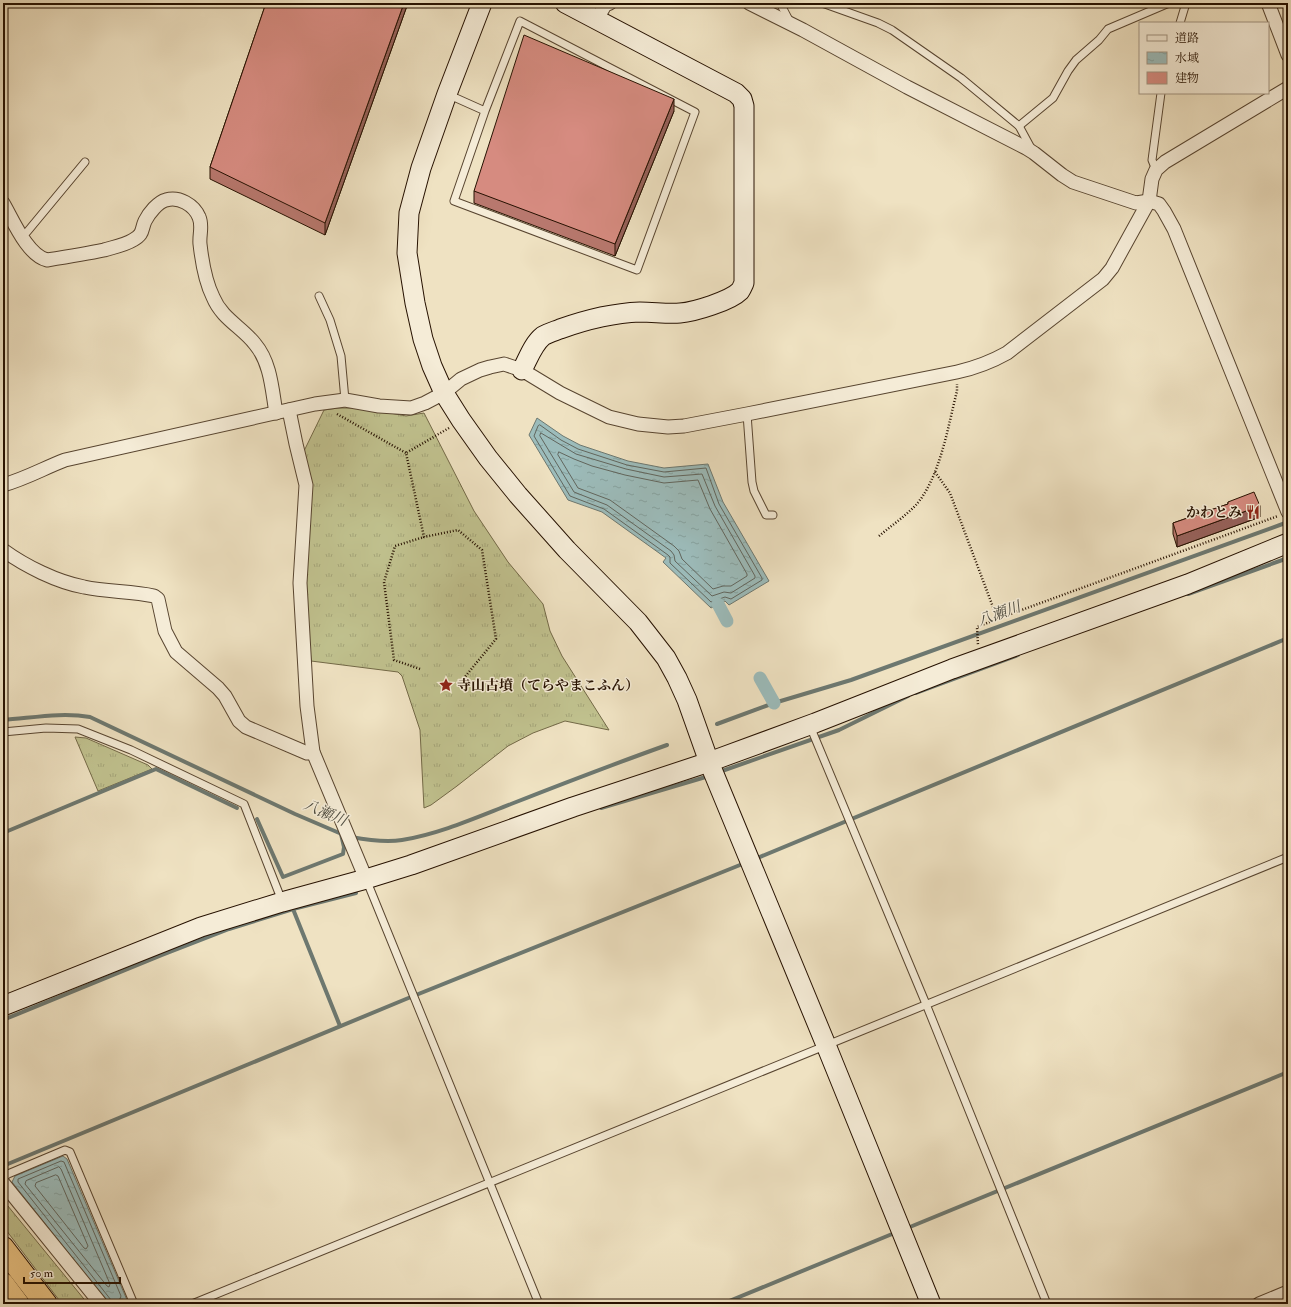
<svg xmlns="http://www.w3.org/2000/svg" width="1291" height="1307" viewBox="0 0 1291 1307" font-family="'IM FELL Double Pica','Noto Serif JP',serif">
<style>
.grass{fill:url(#grass-tufts);stroke:#736947}
.water{fill:url(#water-ripples);stroke:#6d7870}
.lines{fill:none;stroke-linecap:round;stroke-linejoin:round}
.shore{stroke:#61665e;stroke-width:1}
.stream{stroke:#6d7870;stroke-width:4}
.canal{stroke:#9cbcbb;stroke-width:13}
.lane-casing{stroke:#584530;stroke-width:9}
.street-casing{stroke:#584530;stroke-width:15}
.secondary-casing{stroke:#261100;stroke-width:21}
.highway-casing{stroke:#261100;stroke-width:24}
.path{stroke:#261100;stroke-width:2.5;stroke-dasharray:1 2;stroke-linecap:butt}
.lane{stroke:#f5ecd7;stroke-width:7}
.street{stroke:#f5ecd7;stroke-width:13}
.secondary{stroke:#f5ecd7;stroke-width:19}
.highway{stroke:#e8c181;stroke-width:22}
.wall{fill:#b8786e;stroke:#261100}
.shaded-wall{fill:#96615a;stroke:#261100}
.building{fill:#d68b80;stroke:#261100}
.labels{text-anchor:middle;dominant-baseline:central;stroke-width:3;stroke-linejoin:round;paint-order:stroke}
.poi-label{font-size:14px;font-weight:bold;fill:#261100;stroke:#f5ecd7;text-anchor:end}
.water-label{font-size:15px;font-style:italic;fill:#4f4d41;stroke:#f5ecd7}
</style>
<defs>
<pattern id="grass-tufts" width="24" height="20" patternUnits="userSpaceOnUse"><rect width="24" height="20" fill="#c0c18e"/><path d="M3 7l-1-3M5 7V3M7 7l1-3M15 17l-1-3M17 17v-4M19 17l1-3" fill="none" stroke="#a5a579"/></pattern>
<pattern id="water-ripples" width="26" height="14" patternUnits="userSpaceOnUse"><rect width="26" height="14" fill="#9cbcbb"/><path d="M2 4q2-2 4 0t4 0M15 11q2-2 4 0t4 0" fill="none" stroke="#86a19f"/></pattern>
</defs>
<rect width="100%" height="100%" fill="#efe2c2"/>
<filter id="stains"><feTurbulence type="fractalNoise" baseFrequency=".005" numOctaves="4"/><feColorMatrix values="0 0 0 0 .2 0 0 0 0 .09 0 0 0 0 .02 0 0 0 .5 -.17"/></filter>
<radialGradient id="worn" r=".72"><stop offset=".6" stop-color="#630" stop-opacity="0"/><stop offset="1" stop-color="#630" stop-opacity=".3"/></radialGradient>
<g class="grass">
<polygon points="338,408 364,408 406,416 424,413 474,511 508,562 543,604 550,631 562,656 609,730 565,721 533,733 508,746 457,786 431,805 424,808 420,730 402,676 398,672 311,661 305,585 304,451 324,410"/>
<polygon points="75,737 86,738 148,765 152,769 98,791"/>
<polygon points="3,1200 88,1304 62,1304 3,1226"/>
</g>
<g class="water">
<polygon points="537,418 563,436 580,445 628,461 664,468 708,464 723,502 769,581 729,605 725,601 711,608 663,562 666,558 602,512 568,500 529,435"/>
<polygon points="63,1156 67,1159 127,1300 122,1302 122,1304 109,1304 12,1182 15,1176"/>
</g>
<g class="lines">
<g class="shore">
<polygon points="540,425 561,440 578,449 627,465 664,472 706,468 719,504 762,578 762,580 731,599 725,597 711,602 670,563 670,557 668,555 604,509 570,496 534,436 538,426"/>
<polygon points="541,433 576,454 626,469 664,477 702,474 715,506 755,576 755,578 731,593 724,592 712,596 675,561 674,555 671,551 607,505 574,492 540,436"/>
<polygon points="559,452 574,459 592,466 625,475 664,483 698,480 710,509 747,574 747,576 731,586 723,586 713,589 682,559 679,551 674,546 610,500 578,488 558,455"/>
<polygon points="59,1167 61,1169 110,1284 109,1287 107,1286 25,1184 26,1181"/>
<polygon points="56,1175 58,1176 88,1246 86,1249 84,1248 35,1186 36,1183"/>
<polyline points="112,1304 111,1300 18,1182 18,1179 61,1161 64,1162 121,1296 118,1304"/>
</g>
<g class="stream">
<polyline points="1188,594 1288,558"/>
<polyline points="916,693 1018,655"/>
<path d="M3,720C32,718 61,712 90,717L295,814L344,835"/>
<polyline points="717,724 774,703 851,680 1288,522"/>
<polyline points="719,772 839,730 908,696"/>
<polyline points="601,808 709,776"/>
<polyline points="257,819 283,877 343,854 344,847 341,834"/>
<polyline points="3,833 156,769 237,808"/>
<path d="M351,837C367,840 385,843 402,840C439,834 475,818 511,804C562,784 614,764 667,745"/>
<polyline points="755,859 1288,638"/>
<polyline points="293,909 340,1026"/>
<polyline points="3,1020 162,955 229,929 293,909 356,893"/>
<polyline points="3,1166 406,999 745,863"/>
<polyline points="905,1229 1288,1072"/>
<polyline points="722,1304 897,1232"/>
</g>
<g class="canal">
<polyline points="718,604 727,621"/>
<polyline points="760,678 774,703"/>
</g>
<defs>
<g id="lane">
<polyline points="780,3 790,22"/>
<polyline points="822,3 878,23 892,30 961,78 1019,126 1032,150"/>
<polyline points="1180,23 1186,3"/>
<polyline points="447,94 485,111 454,201 637,270 695,112 520,21 485,111"/>
<polyline points="1019,126 1053,98 1068,71 1076,60 1099,40 1108,29 1169,3"/>
<polyline points="1156,170 1152,160 1161,93"/>
<polyline points="22,236 27,232 85,162"/>
<polyline points="319,296 330,320 341,356 345,400"/>
<polyline points="747,414 752,482 754,491 766,515 773,515"/>
<polyline points="810,726 926,1004 1047,1304"/>
<polyline points="3,732 46,728 78,729 131,750 244,804 282,901"/>
<polyline points="366,879 539,1304"/>
<polyline points="3,1178 8,1174 65,1150 70,1152 134,1304"/>
<polyline points="192,1304 1288,857"/>
</g>
<g id="street">
<polyline points="749,3 803,30 907,87 1026,148 1034,153 1062,175 1073,182 1136,203 1149,201 1159,204 1164,211 1174,229 1288,512"/>
<polyline points="1268,3 1288,55"/>
<polyline points="597,19 605,5 610,3"/>
<path d="M3,203C13,220 27,255 47,260C66,257 85,254 104,250C114,247 125,245 133,240C144,234 141,230 145,221C149,213 158,202 166,200C179,196 194,205 199,217C203,226 199,235 200,244C202,262 205,281 213,297C222,319 242,327 255,344C271,363 272,390 276,413"/>
<polyline points="289,410 296,444 306,485 300,583 307,706 313,752 366,879"/>
<path d="M3,485C25,479 44,468 65,460L315,404L345,400L379,406L411,408L425,403L444,393L461,379L480,370L490,367L504,364L522,370L560,393L609,417L638,424L668,427L684,426L747,414L957,372C975,368 991,362 1007,353L1103,279L1112,268L1149,201L1152,179L1156,170L1165,162L1288,88"/>
<path d="M3,550C25,566 57,582 84,587C107,592 131,591 154,596L158,599L165,631L176,652L218,688L225,696L239,721L246,727L307,753L313,752"/>
<polyline points="3,1183 101,1304"/>
<polyline points="1259,1304 1288,1292"/>
</g>
<g id="secondary">
<polyline points="482,3 447,94 421,168 409,213 407,253 415,303 423,339 432,366 444,393 461,420 488,458 518,495 567,550 638,622 666,658 677,678 687,700 709,762 826,1045 931,1304"/>
<path d="M522,370C528,359 533,344 543,336C548,333 555,331 560,329C585,320 613,313 640,312C654,312 667,314 680,313C694,312 730,301 740,291C742,288 743,285 744,283V106L742,99L736,93L565,3"/>
<polyline points="3,1006 201,927 282,902 366,879 411,865 573,807 709,762 815,723 952,669 1188,584 1288,543"/>
</g>
<g id="highway">
<polyline points="3,1248 46,1304"/>
<polyline points="3,1284 18,1304"/>
</g>
</defs>
<use href="#lane" class="lane-casing"/>
<use href="#street" class="street-casing"/>
<use href="#secondary" class="secondary-casing"/>
<use href="#highway" class="highway-casing"/>
<g class="path">
<polyline points="337,414 406,453"/>
<polyline points="449,428 406,453 424,537 458,530 482,550 496,639 464,678"/>
<polyline points="935,472 950,493 996,615 997,619 977,627 978,645"/>
<path d="M879,536C891,526 904,517 915,506C940,479 948,426 957,391V384"/>
<polyline points="997,619 1278,516"/>
<polyline points="420,669 394,660 384,582 395,546 424,537"/>
</g>
<use href="#lane" class="lane"/>
<use href="#street" class="street"/>
<use href="#secondary" class="secondary"/>
<use href="#highway" class="highway"/>
</g>
<g class="wall">
<polygon points="266,3 408,3 325,235 210,179 210,167"/>
<polygon points="674,111 615,256 474,203 474,191"/>
<polygon points="1228,502 1260,517 1177,547 1173,534 1173,523 1228,504"/>
</g>
<g class="shaded-wall">
<polygon points="404,3 408,3 325,235 325,223"/>
<polygon points="674,99 674,111 615,256 615,244"/>
<polygon points="1260,506 1260,517 1177,547 1177,536"/>
</g>
<g class="building">
<polygon points="266,3 404,3 325,223 210,167"/>
<polygon points="524,35 674,99 615,244 474,191"/>
<polygon points="1254,492 1260,506 1177,536 1173,523 1228,504 1228,502"/>
</g>
<defs>
<symbol id="restaurant-bare" viewBox="-9 -9 18 18"><path d="M-5-6h1v4h1v-4h1v4h1v-4h1v5L-1.5 .5V6h-2V.5L-5-1ZM5-6V6H3V1.5H1.5Q1.5-4 5-6Z" fill="#8f2418" stroke="#f5ecd7" stroke-width="2.5" paint-order="stroke"/></symbol>
<symbol id="sight-bare" viewBox="-9 -9 18 18"><path d="M0-6L1.8-2.2L6-1.7L2.9 1.2L3.7 5.4L0 3.3L-3.7 5.4L-2.9 1.2L-6-1.7L-1.8-2.2Z" fill="#8f2418" stroke="#f5ecd7" stroke-width="2.5" paint-order="stroke"/></symbol>
</defs>
<g fill-rule="evenodd">
<use href="#restaurant-bare" x="1243" y="502" width="20" height="20"/>
<use href="#sight-bare" x="436" y="675" width="20" height="20"/>
</g>
<g class="labels">
<g class="poi-label">
<text x="1242" y="512">かわとみ</text>
<text x="457" y="685" text-anchor="start">寺山古墳（てらやまこふん）</text>
</g>
<g class="water-label">
<text transform="translate(999 614) rotate(-20)">八瀬川</text>
<text transform="translate(325 813) rotate(23)">八瀬川</text>
</g>
</g>
<rect width="1291" height="1307" fill="none" stroke="#efe2c2" stroke-width="16"/>
<rect x="4" y="4" width="1283" height="1299" fill="none" stroke="#261100" stroke-width="2"/>
<rect x="8" y="8" width="1275" height="1291" fill="none" stroke="#261100"/>
<rect x="1139" y="22" width="130" height="72" fill="#f5ecd7" stroke="#a29481"/>
<rect x="1147" y="35" width="20" height="6" fill="#f5ecd7" stroke="#a29481"/>
<text x="1175" y="42" font-size="12" fill="#261100">道路</text>
<rect x="1147" y="52" width="20" height="12" fill="url(#water-ripples)" stroke="#a29481"/>
<text x="1175" y="62" font-size="12" fill="#261100">水域</text>
<rect x="1147" y="72" width="20" height="12" fill="#d68b80" stroke="#a29481"/>
<text x="1175" y="82" font-size="12" fill="#261100">建物</text>
<path d="M24 1277v6h96v-6" fill="none" stroke="#261100" stroke-width="2"/>
<text x="30" y="1277" font-size="12" fill="#261100" stroke="#f5ecd7" stroke-width="3" paint-order="stroke">50 m</text>
<rect width="100%" height="100%" filter="url(#stains)"/>
<rect width="100%" height="100%" fill="url(#worn)"/>
</svg>
